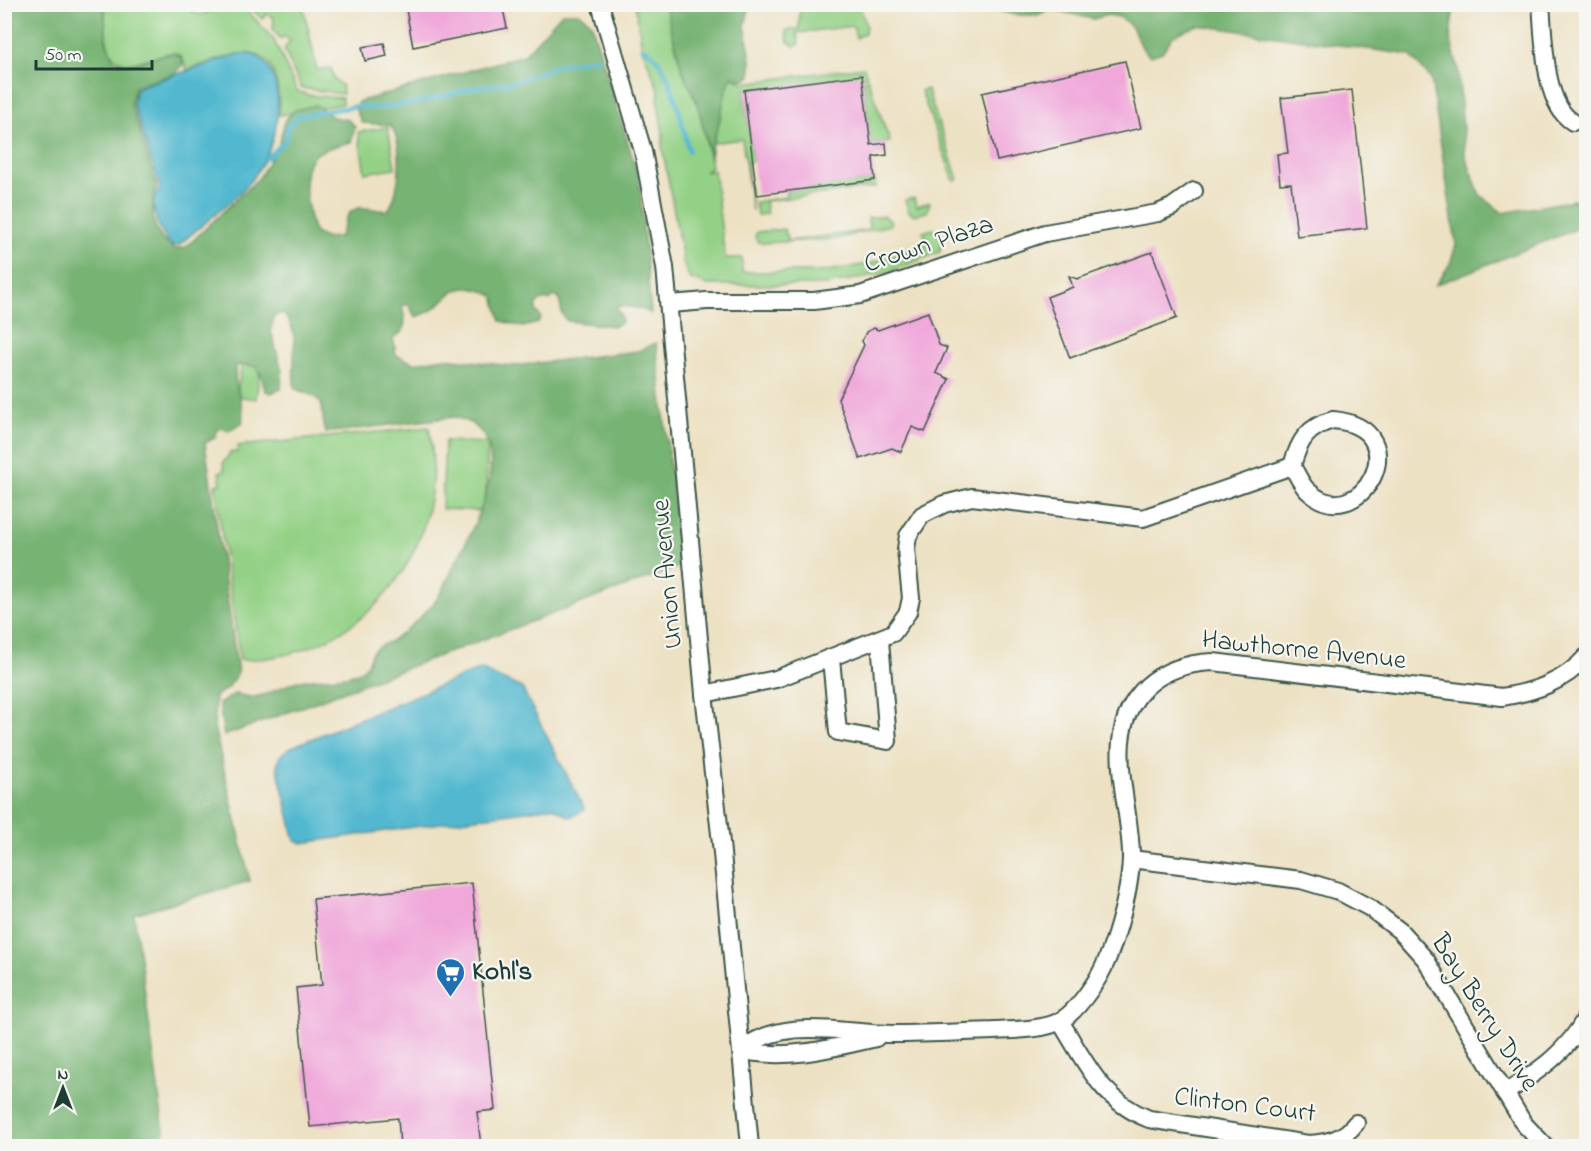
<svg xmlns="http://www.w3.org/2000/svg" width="1591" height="1151" viewBox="0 0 1591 1151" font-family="'Indie Flower',sans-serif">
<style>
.green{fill:#94d186;stroke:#5a875d;stroke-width:1.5}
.forest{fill:#77b373;stroke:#4b7854;stroke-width:1.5}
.water{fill:#51b8cf;stroke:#387a82;stroke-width:1.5}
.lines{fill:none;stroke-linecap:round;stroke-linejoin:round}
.stream{stroke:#51b8cf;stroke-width:4.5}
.building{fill:#f0a7da}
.minor-casing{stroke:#3e5649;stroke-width:20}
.minor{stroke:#fff;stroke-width:16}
.labels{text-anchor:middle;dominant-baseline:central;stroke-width:4.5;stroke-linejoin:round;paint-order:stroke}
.street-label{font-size:27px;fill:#1f3d34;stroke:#f6f6f2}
.poi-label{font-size:27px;font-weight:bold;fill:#1f3d34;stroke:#f6f6f2;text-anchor:start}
</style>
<rect width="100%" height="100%" fill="#f6f6f2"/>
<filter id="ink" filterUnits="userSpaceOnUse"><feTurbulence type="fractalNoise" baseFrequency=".0167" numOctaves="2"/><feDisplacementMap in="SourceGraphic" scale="12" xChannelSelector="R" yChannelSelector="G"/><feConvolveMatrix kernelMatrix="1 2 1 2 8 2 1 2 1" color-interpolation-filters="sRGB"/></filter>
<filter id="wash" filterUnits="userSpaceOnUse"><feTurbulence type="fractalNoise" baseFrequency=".008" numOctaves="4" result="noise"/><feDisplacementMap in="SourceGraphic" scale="24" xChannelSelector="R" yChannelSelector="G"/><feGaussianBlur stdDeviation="1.35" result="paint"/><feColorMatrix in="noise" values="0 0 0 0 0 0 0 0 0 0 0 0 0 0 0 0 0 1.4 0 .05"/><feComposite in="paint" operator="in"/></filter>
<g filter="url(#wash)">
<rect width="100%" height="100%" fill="#ede1c3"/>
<g class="green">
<path d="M105,5H186C194,17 206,17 214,5H242L274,40L297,91L309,95L342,98V104L279,115C280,33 243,51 187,70L181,56L173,52L128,64C101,59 106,26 105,5Z"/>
<polygon points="253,5 303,5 317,70 331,68 334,79 342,86 343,94 301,88 284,49 290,41 284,36 281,39 273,30 274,18 267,14 262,19 250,7"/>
<polygon points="635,5 665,5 682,70 698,105 711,166 705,172 714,170 725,258 742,258 742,272 820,272 846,268 872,263 927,244 923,232 932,229 939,232 942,239 940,252 889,272 826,285 708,285 690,279 684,266 662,146 663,134 658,102 659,91 642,48"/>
<polygon points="800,5 847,10 849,5 859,5 866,25 865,33 856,38 853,26 797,33 799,45 794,46 788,41 786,30 799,29"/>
<path d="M864,67L867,76L744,90L753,161L747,162L752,211L742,139L710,143C721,122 721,98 732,76L743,83Z"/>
<polygon points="868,79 868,80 890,142 871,145 863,80"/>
<polygon points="927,89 958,179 954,181 921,91"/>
<polygon points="388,127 395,168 365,173 358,132"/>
<polygon points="875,180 876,187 765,201 767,214 757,215 755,202 786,197 786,191"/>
<polygon points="914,198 917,206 930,202 927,212 915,215 909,212 905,200"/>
<polygon points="884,216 891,221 890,225 836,239 765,243 758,242 755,237 757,232 784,229 788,241 869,230 868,218"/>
<polygon points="242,361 261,363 256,399 237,396"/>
<path d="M429,427C452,549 365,659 240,660L215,485L221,484L219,472L224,471L223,463L231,452H238V446Z"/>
<polygon points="445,441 488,443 485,511 442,509"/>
</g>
<g class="forest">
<path d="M5,4L104,5L106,40L114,61C136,72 164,46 181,57L183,65L176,73L135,87L131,103L157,186C148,207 152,238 175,249L186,247L259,178L279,144L285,120L295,110L316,105L333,117L348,120L355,127L351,142C340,145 324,148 315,155C298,169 308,214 314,232L324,238L339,237C343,231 344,219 349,214C358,202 376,212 388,210C401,193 404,142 390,125L362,123L355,108L358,102L524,55L562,13H579L591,22L639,179L651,313L639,308L618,306L617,310L621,314L622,322L614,326L567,321L562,314L559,298L553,296L550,300H542L536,304V311L541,317L538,323L523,327L501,321L494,296C446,272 451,309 415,317L409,305H402L405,322L402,332L393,338L396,355L414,363L444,358L513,366L638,351L656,343L681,566L224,736L219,704L236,693C259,705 277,686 299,681C319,676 344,681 362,670C370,665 368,657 373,651C378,646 386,644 393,640C406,631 422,616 433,604C443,593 449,576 455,564C475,526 525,433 454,417L325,433L321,403L314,396L295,389C289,364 304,332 282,313L274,316L271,331L282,371L281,389L271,393L265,391L261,375L255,366L239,365L236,367C232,385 246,404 242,423L229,431L221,428L216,431V437L205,443L238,673L228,688L215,696L214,727L250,881L134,914L166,1146H5Z"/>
<path d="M665,5H750L745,25L751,61V76C744,82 739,80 732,76C723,93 723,109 718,127C714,140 710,143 711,159L698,105L682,70Z"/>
<polygon points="1356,5 1364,9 1373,4 1454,5 1450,38 1458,68 1465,155 1480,195 1503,213 1574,200 1585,208 1586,225 1436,285 1450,264 1456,245 1431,79 1410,55 1198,25 1174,35 1162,52 1150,56 1143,49 1132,27 1120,17 1108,15 1093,19 1051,9 1037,15 1015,15 978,5"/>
</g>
<g class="water">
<path d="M238,54C256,52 266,59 273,76C279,93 279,109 276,126C264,186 222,206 179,245L173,246C162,239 152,214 154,200C155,196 159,192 160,187L133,103L136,89L141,86Z"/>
<polygon points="480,669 522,688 585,810 570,817 553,807 302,843 295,841 277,766 280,756 289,748"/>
</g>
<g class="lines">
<g class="stream">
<path d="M642,48C670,56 682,124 689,151"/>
<polyline points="267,158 286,140 287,128 298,116 357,106 377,108 416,103 477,87 514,82 559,65 598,58"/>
</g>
</g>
<g id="blocks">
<g class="building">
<polygon points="405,4 502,4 507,28 413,47"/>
<polygon points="384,43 387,56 365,61 362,47"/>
<polygon points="1125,61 1141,128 997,161 982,93"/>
<polygon points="862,75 871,145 886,143 887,155 873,157 875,180 757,195 744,90"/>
<polygon points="1352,90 1367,228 1297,236 1291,183 1280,184 1277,154 1288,153 1281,98"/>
<polygon points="1152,252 1177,318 1070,358 1047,297 1073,287 1069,276 1077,279"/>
<polygon points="928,312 939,345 947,348 936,373 949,379 925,432 912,427 901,452 892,448 860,459 838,399 864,345 862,341 866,332 874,328 878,330"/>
<polygon points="472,883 495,1110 477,1112 481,1146 400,1146 398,1118 310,1127 296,988 322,985 313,899"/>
</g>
</g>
</g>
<g filter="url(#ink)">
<use href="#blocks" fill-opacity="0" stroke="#3e5649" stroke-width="1.5"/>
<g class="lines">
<defs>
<g id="minor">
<polyline points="600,4 643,151 665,267 704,694 721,843 750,1146"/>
<path d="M1541,4C1544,35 1543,105 1573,122"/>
<polyline points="670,304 707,301 814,301 860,295 1045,233 1158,213 1172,207 1194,191"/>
<path d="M1333,420C1421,428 1359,541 1307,490C1301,484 1297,474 1292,466C1299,441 1307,427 1333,420Z"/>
<polyline points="831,659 838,732 888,741 880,640"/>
<polyline points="704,694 776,679 893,633 908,612 911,598 906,549 908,536 922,515 944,504 972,497 1143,518 1292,466"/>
<polyline points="1131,859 1301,880 1338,891 1370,908 1400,931 1426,960 1524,1124 1545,1146"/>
<path d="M1060,1021C1086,1063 1101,1100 1149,1119L1308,1144C1328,1143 1344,1139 1356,1123"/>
<path d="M741,1050C785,1015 843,1034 894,1034C927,1034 960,1032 993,1031C1012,1030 1044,1030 1060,1021C1073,1014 1086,996 1094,984C1113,957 1130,892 1131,859C1132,802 1098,732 1147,686C1166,669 1188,663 1213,662L1502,697C1534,692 1564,682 1586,657"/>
<path d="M741,1050C785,1061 833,1048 876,1038"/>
<path d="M1505,1093C1537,1072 1568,1052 1586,1017"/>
</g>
</defs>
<use href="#minor" class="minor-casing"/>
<use href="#minor" class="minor"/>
</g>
</g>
<defs>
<symbol id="supermarket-pin" viewBox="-11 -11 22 30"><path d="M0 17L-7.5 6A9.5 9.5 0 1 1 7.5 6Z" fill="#1f6fb2" stroke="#f6f6f2"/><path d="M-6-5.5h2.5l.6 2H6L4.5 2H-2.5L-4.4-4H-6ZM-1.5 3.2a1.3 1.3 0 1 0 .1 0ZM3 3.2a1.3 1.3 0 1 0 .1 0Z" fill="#fff"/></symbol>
</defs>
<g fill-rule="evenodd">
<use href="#supermarket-pin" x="434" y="956" width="33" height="45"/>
</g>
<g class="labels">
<g class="street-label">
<text transform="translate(929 245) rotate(-18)">Crown Plaza</text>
<text transform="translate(668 574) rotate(-95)">Union Avenue</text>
<text transform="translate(1304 651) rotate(6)">Hawthorne Avenue</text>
<text transform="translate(1484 1013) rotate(58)">Bay Berry Drive</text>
<text transform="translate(1245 1106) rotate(7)">Clinton Court</text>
</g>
<g class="poi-label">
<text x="472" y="972">Kohl's</text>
</g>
</g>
<rect width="1591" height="1151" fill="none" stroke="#f6f6f2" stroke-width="24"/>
<g transform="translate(63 1088)" stroke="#f6f6f2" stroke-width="4.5" paint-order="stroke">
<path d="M0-4.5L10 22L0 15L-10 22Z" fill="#1f3d34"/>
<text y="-9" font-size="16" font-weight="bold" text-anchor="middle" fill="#1f3d34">N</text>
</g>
<path d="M36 60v9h116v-9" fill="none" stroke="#1f3d34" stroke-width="3"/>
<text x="45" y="60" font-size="18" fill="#1f3d34" stroke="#f6f6f2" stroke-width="4.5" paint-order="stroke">50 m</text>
</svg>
